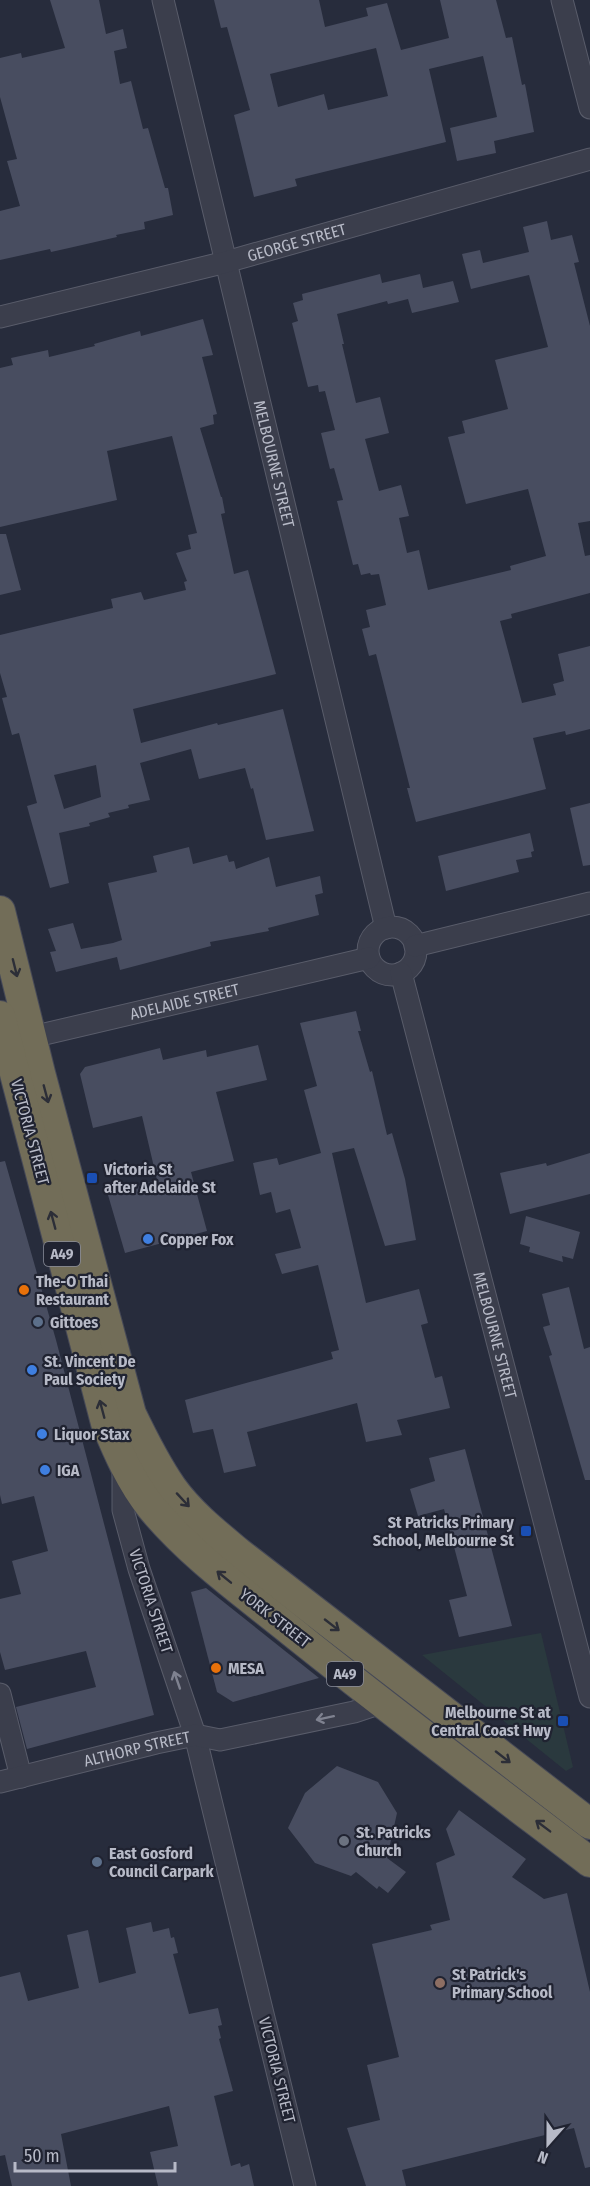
<svg xmlns="http://www.w3.org/2000/svg" width="590" height="2186" viewBox="0 0 590 2186" font-family="'Fira Sans Condensed',sans-serif">
<style>
.green{fill:#2a393e}
.building{fill:#484d60;fill-rule:evenodd}
.lines{fill:none;stroke-linecap:round;stroke-linejoin:round}
.minor-casing{stroke:#595c6a;stroke-width:23}
.highway-casing{stroke:#464957;stroke-width:32}
.minor{stroke:#3b3e4c;stroke-width:21}
.highway{stroke:#726d58;stroke-width:30}
.oneway{stroke:#2c2e37}
.oneway2{stroke:#7f8290}
.transit-dot{fill:#1a4fb4;stroke:#202331;stroke-width:2}
.shop-dot{fill:#3f7fe0;stroke:#202331;stroke-width:2}
.food-dot{fill:#e8710a;stroke:#202331;stroke-width:2}
.service-dot{fill:#5c6f8a;stroke:#202331;stroke-width:2}
.worship-dot{fill:#6b7280;stroke:#202331;stroke-width:2}
.education-dot{fill:#8d6e63;stroke:#202331;stroke-width:2}
.labels{text-anchor:middle;dominant-baseline:central;stroke-width:4.5;stroke-linejoin:round;paint-order:stroke}
.shield{fill:#202331;stroke:#8a8d9a;stroke-width:1.5}
.shield-label{font-size:15px;font-weight:bold;fill:#b7bac7}
.street-label{font-size:16px;fill:#b7bac7;stroke:#202331}
.poi-label{font-size:16px;font-weight:bold;fill:#b7bac7;stroke:#202331;text-anchor:start}
</style>
<rect width="100%" height="100%" fill="#272c3c"/>
<polygon class="green" points="541,1633 573,1767 566,1771 422,1655"/>
<g class="building">
<polygon points="50,0 99,0 106,34 123,29 127,48 114,51 120,84 131,81 143,129 148,128 165,188 168,188 173,215 144,222 145,229 116,235 117,237 69,248 51,252 50,249 0,260 0,211 20,206 7,161 17,159 0,97 0,58 21,53 22,58 65,48"/>
<path d="M214,0H319L325,27L368,16L366,8L387,3L401,50L449,38L440,0H496L506,38L512,37L522,85L525,84L534,132L494,141L496,153L457,161L450,128L497,117L483,56L429,69L446,142L295,179L297,186L254,197L234,115L250,110L227,27L221,28ZM376,48L388,96L328,110L324,94L278,107L270,74Z"/>
<polygon points="547,221 551,240 572,235 579,262 574,263 590,326 590,521 578,523 585,556 590,555 590,593 511,614 512,618 500,621 522,703 556,695 553,684 564,681 558,654 590,646 590,729 566,735 565,731 533,738 546,789 416,822 407,788 410,788 376,654 369,656 362,629 370,627 366,610 386,605 379,574 371,575 370,573 361,575 358,564 353,565 337,501 343,500 334,468 330,469 321,433 335,430 325,391 319,392 318,385 308,387 292,323 298,321 293,303 303,300 302,294 380,274 382,283 420,274 423,288 453,281 459,302 412,313 408,299 388,304 387,301 337,314 344,344 342,344 356,403 380,397 389,433 365,439 379,491 401,485 409,516 399,518 407,553 419,550 428,590 511,570 510,566 546,556 528,489 466,504 448,437 465,433 462,421 508,409 495,360 548,347 529,275 471,289 462,254 480,250 483,263 529,252 523,227"/>
<path d="M203,319L213,355L202,357L217,414L213,415L214,424L200,428L221,497H222L225,513L221,514L234,574L248,570L276,674L133,709L141,743L217,723L218,725L283,709L314,831L266,840L253,788L251,789L245,768L199,779L191,749L140,763L150,800L128,805L129,808L108,813L110,817L89,823L90,826L59,833L69,883L50,888L27,806L37,803L19,733L12,735L2,698L7,697L0,673V635L113,608L111,599L141,592L144,600L186,590L184,582L187,581L176,553L191,549L188,535L197,533L172,436L107,451L117,500L0,527V368L13,365L11,358L48,350L49,357L95,346L94,344L140,331L141,336ZM96,765L101,797L64,809L54,775Z"/>
<polygon points="0,534 6,534 21,590 0,595"/>
<polygon points="590,803 590,865 583,866 570,808"/>
<polygon points="530,833 534,851 531,852 532,857 516,860 519,872 446,891 438,856"/>
<polygon points="189,847 193,864 227,855 229,862 234,861 236,869 269,857 276,887 320,876 323,893 315,895 319,915 268,928 269,931 210,942 211,946 120,970 117,957 56,972 50,952 56,951 48,929 73,923 81,949 113,943 122,940 108,883 157,872 153,856"/>
<polygon points="356,1011 361,1031 358,1031 370,1072 372,1071 387,1135 392,1133 405,1179 416,1240 385,1246 354,1148 332,1153 366,1303 419,1289 428,1323 421,1325 435,1378 442,1376 450,1408 397,1420 402,1435 366,1442 357,1403 247,1432 256,1466 224,1473 213,1429 193,1433 185,1400 333,1359 331,1352 339,1350 318,1265 282,1274 275,1254 301,1248 290,1209 276,1213 271,1192 260,1195 253,1163 277,1158 279,1165 321,1153 304,1090 317,1086 300,1023"/>
<polygon points="258,1045 267,1080 216,1092 234,1161 191,1172 207,1231 125,1253 108,1195 157,1180 142,1116 93,1128 80,1074 85,1067 160,1048 163,1060 206,1050 207,1057"/>
<polygon points="590,1153 590,1194 510,1214 500,1173 546,1163 547,1166"/>
<polygon points="5,1161 56,1340 154,1715 27,1749 16,1707 96,1687 86,1651 5,1670 0,1652 0,1599 21,1594 12,1561 48,1551 34,1496 2,1504 0,1495 0,1162"/>
<polygon points="526,1216 580,1232 573,1259 562,1256 563,1262 529,1252 530,1247 520,1244"/>
<polygon points="569,1287 584,1349 590,1347 590,1480 585,1480 549,1356 552,1355 543,1327 550,1325 542,1294"/>
<polygon points="465,1449 512,1626 459,1637 449,1600 467,1596 444,1509 418,1516 410,1489 435,1481 429,1458"/>
<polygon points="206,1588 319,1678 233,1702 217,1692 191,1592"/>
<polygon points="337,1766 378,1782 397,1813 387,1858 406,1872 388,1893 379,1886 377,1889 356,1872 351,1876 315,1863 288,1828 305,1793"/>
<polygon points="459,1810 526,1859 512,1877 544,1899 567,1893 590,1992 590,2167 585,2168 574,2128 402,2170 406,2186 366,2186 347,2128 380,2120 367,2065 399,2057 372,1944 432,1930 430,1925 450,1920 436,1863 455,1855 446,1829"/>
<polygon points="151,1922 153,1932 169,1928 171,1938 174,1937 178,1953 173,1954 189,2014 218,2008 222,2025 218,2026 221,2038 219,2039 233,2091 214,2096 231,2166 240,2163 241,2167 249,2164 254,2186 158,2186 150,2152 178,2146 169,2106 61,2134 71,2186 12,2186 5,2155 0,2156 0,1977 20,1972 28,2001 79,1988 67,1935 88,1930 99,1983 136,1973 126,1928"/>
</g>
<g class="lines">
<defs>
<g id="minor">
<path id="s1" d="M163,0L386,928"/>
<polyline points="562,0 590,108"/>
<path id="s2" d="M0,317L226,262L590,159"/>
<circle cx="392" cy="951" r="24"/>
<polyline points="415,946 590,903"/>
<path id="s3" d="M401,973L590,1697"/>
<path id="s4" d="M19,1040L369,958"/>
<polyline points="123,1464 123,1510 139,1569 195,1735 305,2186"/>
<polyline points="0,1694 21,1777"/>
<path id="s5" d="M0,1782L156,1743L195,1735L220,1740L354,1712L381,1703"/>
</g>
<g id="highway">
<path d="M0,911L40,1073L131,1414C143,1439 156,1465 172,1488C190,1513 215,1533 239,1553L590,1824"/>
<path d="M0,1016L106,1423C118,1452 131,1482 151,1507C194,1559 250,1597 301,1639C396,1715 493,1788 590,1862"/>
</g>
</defs>
<use href="#minor" class="minor-casing"/>
<use href="#highway" class="highway-casing"/>
<use href="#minor" class="minor"/>
<use href="#highway" class="highway"/>
</g>
<defs><path id="oneway-shaft" d="M-6 0H5M1.5-3L5.5 0L1.5 3" fill="none" stroke-width="1.6" stroke-linecap="round" stroke-linejoin="round" transform="scale(1.5)"/></defs>
<g class="oneway">
<use href="#oneway-shaft" transform="translate(15 968) rotate(76)"/>
<use href="#oneway-shaft" transform="translate(46 1094) rotate(75)"/>
<use href="#oneway-shaft" transform="translate(53 1220) rotate(-105)"/>
<use href="#oneway-shaft" transform="translate(102 1409) rotate(-105)"/>
<use href="#oneway-shaft" transform="translate(183 1500) rotate(47)"/>
<use href="#oneway-shaft" transform="translate(224 1577) rotate(-141)"/>
<use href="#oneway-shaft" transform="translate(332 1625) rotate(38)"/>
<use href="#oneway-shaft" transform="translate(503 1757) rotate(38)"/>
<use href="#oneway-shaft" transform="translate(543 1826) rotate(-143)"/>
</g>
<g class="oneway2">
<use href="#oneway-shaft" transform="translate(177 1680) rotate(-109)"/>
<use href="#oneway-shaft" transform="translate(325 1718) rotate(168)"/>
</g>
<g class="transit-dot">
<rect x="86" y="1172" width="12" height="12" rx="3"/>
<rect x="520" y="1525" width="12" height="12" rx="3"/>
<rect x="557" y="1715" width="12" height="12" rx="3"/>
</g>
<g class="shop-dot">
<circle cx="148" cy="1239" r="6"/>
<circle cx="32" cy="1370" r="6"/>
<circle cx="42" cy="1434" r="6"/>
<circle cx="45" cy="1470" r="6"/>
</g>
<g class="food-dot">
<circle cx="24" cy="1290" r="6"/>
<circle cx="216" cy="1668" r="6"/>
</g>
<g class="service-dot">
<circle cx="38" cy="1322" r="6"/>
<circle cx="97" cy="1862" r="6"/>
</g>
<circle class="worship-dot" cx="344" cy="1841" r="6"/>
<circle class="education-dot" cx="440" cy="1983" r="6"/>
<g class="labels">
<g class="shield">
<rect x="44" y="1242" width="36" height="24" rx="4.5"/>
<rect x="327" y="1662" width="36" height="24" rx="4.5"/>
</g>
<g class="shield-label">
<text x="62" y="1254">A49</text>
<text x="345" y="1674">A49</text>
</g>
<g class="street-label">
<text stroke="none"><textPath href="#s2" startOffset="306">GEORGE STREET</textPath></text>
<text stroke="none"><textPath href="#s1" startOffset="477">MELBOURNE STREET</textPath></text>
<text stroke="none"><textPath href="#s4" startOffset="170">ADELAIDE STREET</textPath></text>
<text transform="translate(30 1132) rotate(75)">VICTORIA STREET</text>
<text stroke="none"><textPath href="#s3" startOffset="374">MELBOURNE STREET</textPath></text>
<text transform="translate(151 1601) rotate(72)">VICTORIA STREET</text>
<text transform="translate(275 1618) rotate(38)">YORK STREET</text>
<text stroke="none"><textPath href="#s5" startOffset="141">ALTHORP STREET</textPath></text>
<text transform="translate(277 2070) rotate(76)">VICTORIA STREET</text>
</g>
<g class="poi-label">
<text x="104" y="1169">Victoria St<tspan x="104" dy="18">after Adelaide St</tspan></text>
<text x="160" y="1239">Copper Fox</text>
<text x="36" y="1281">The-O Thai<tspan x="36" dy="18">Restaurant</tspan></text>
<text x="50" y="1322">Gittoes</text>
<text x="44" y="1361">St. Vincent De<tspan x="44" dy="18">Paul Society</tspan></text>
<text x="54" y="1434">Liquor Stax</text>
<text x="57" y="1470">IGA</text>
<text x="514" y="1522" text-anchor="end">St Patricks Primary<tspan x="514" dy="18">School, Melbourne St</tspan></text>
<text x="228" y="1668">MESA</text>
<text x="551" y="1712" text-anchor="end">Melbourne St at<tspan x="551" dy="18">Central Coast Hwy</tspan></text>
<text x="356" y="1832">St. Patricks<tspan x="356" dy="18">Church</tspan></text>
<text x="109" y="1853">East Gosford<tspan x="109" dy="18">Council Carpark</tspan></text>
<text x="452" y="1974">St Patrick's<tspan x="452" dy="18">Primary School</tspan></text>
</g>
</g>
<g transform="translate(548 2144) rotate(201)" stroke="#202331" stroke-width="4.5" paint-order="stroke">
<path d="M0-4.5L10 22L0 15L-10 22Z" fill="#b7bac7"/>
<text y="-9" font-size="16" font-weight="bold" text-anchor="middle" fill="#b7bac7">N</text>
</g>
<path d="M15 2162v9h160v-9" fill="none" stroke="#b7bac7" stroke-width="3"/>
<text x="24" y="2162" font-size="18" fill="#b7bac7" stroke="#202331" stroke-width="4.5" paint-order="stroke">50 m</text>
</svg>
